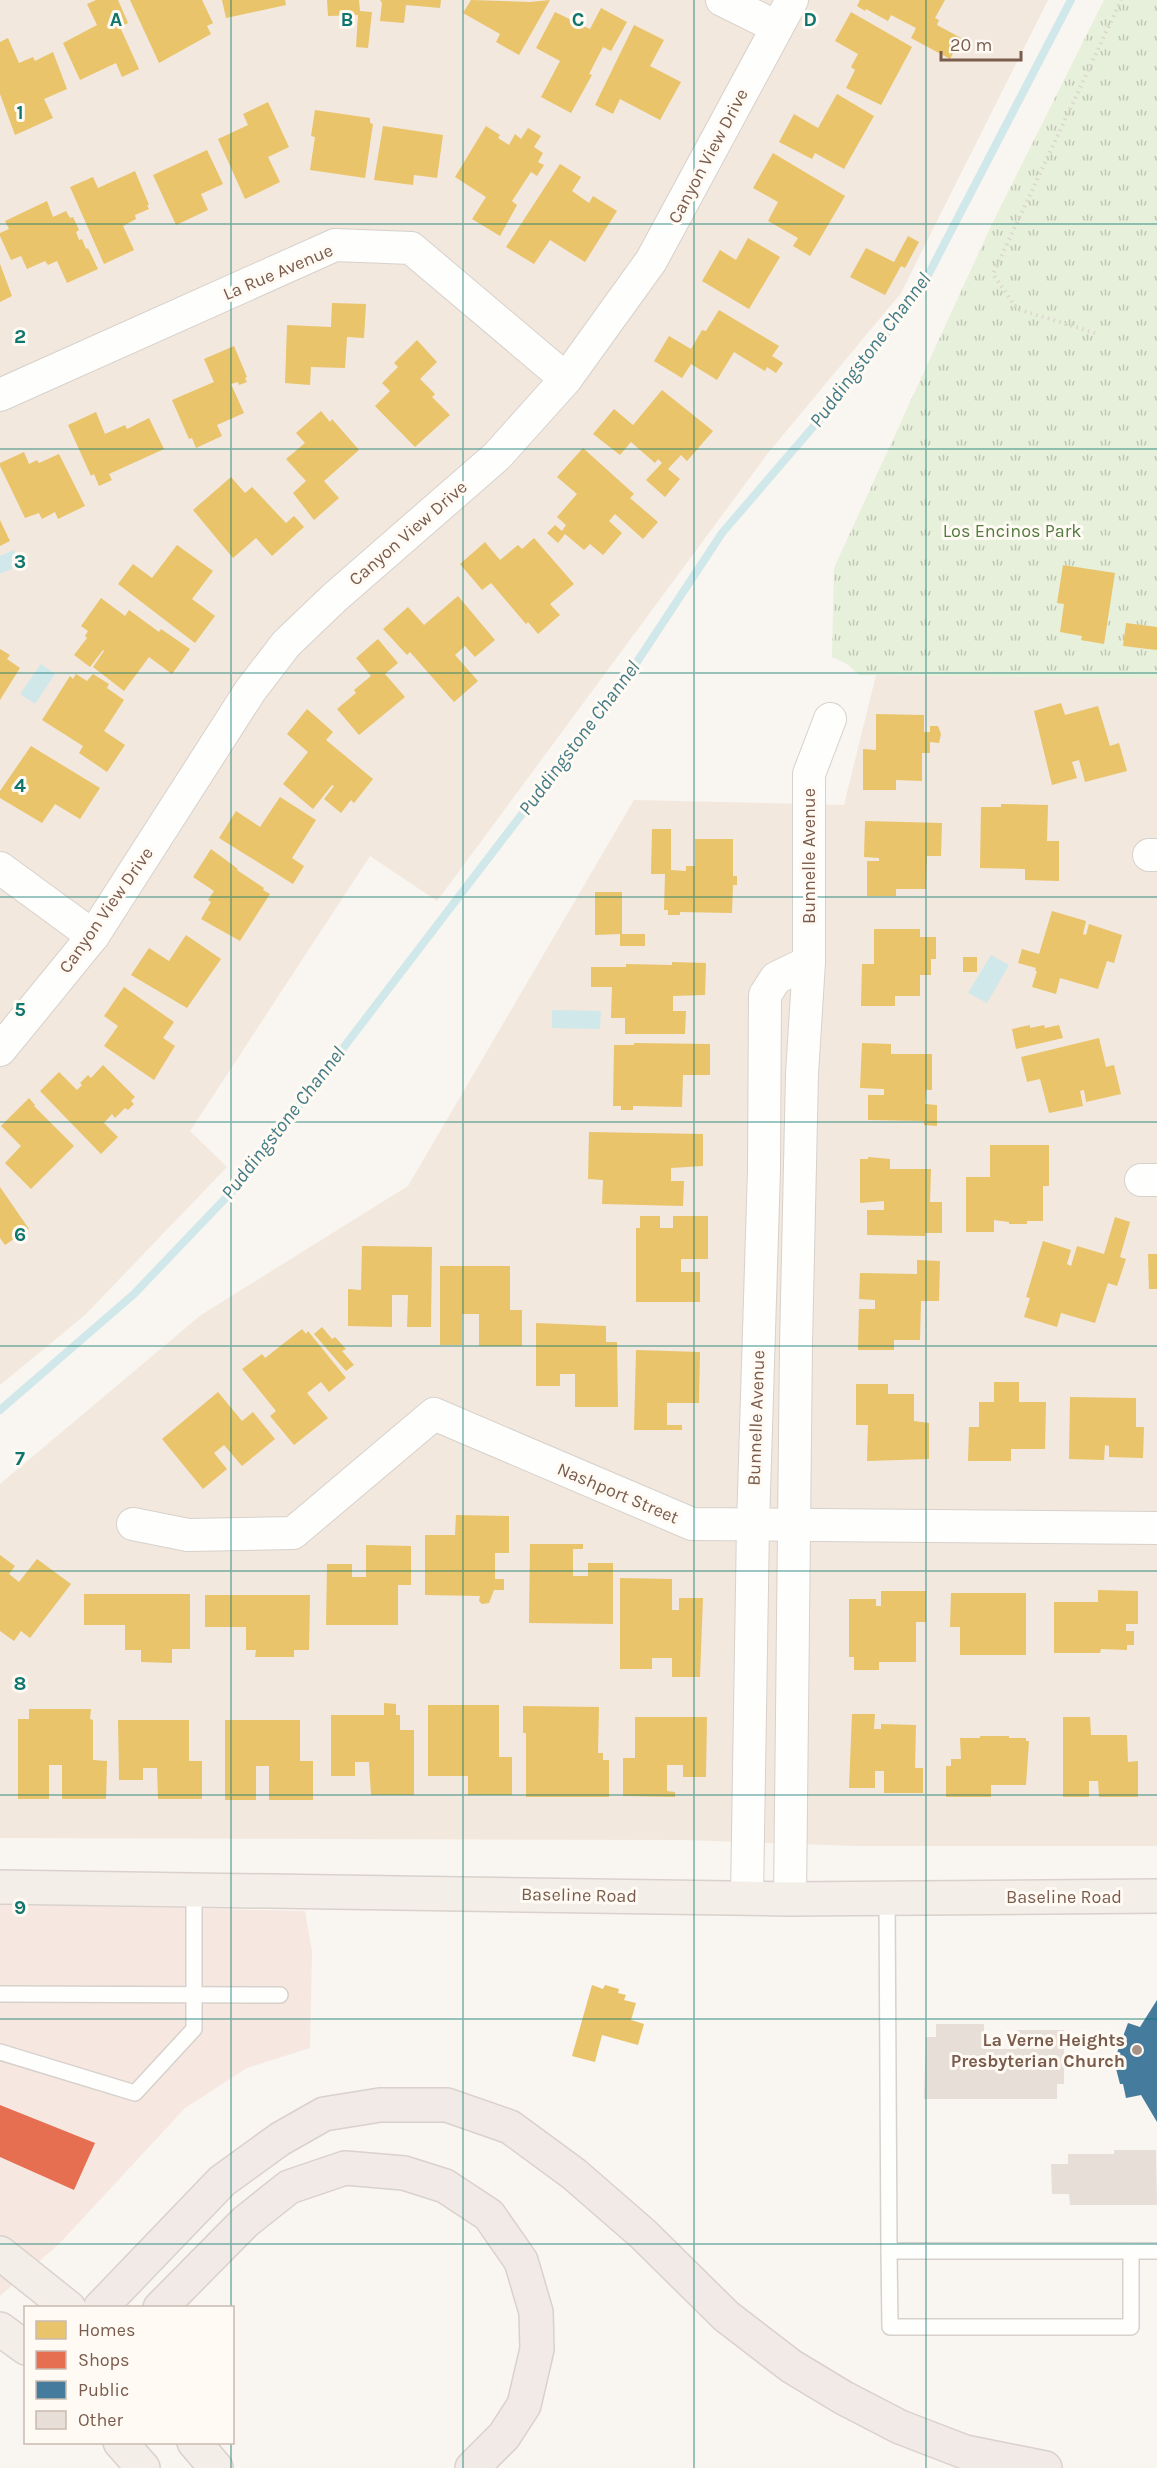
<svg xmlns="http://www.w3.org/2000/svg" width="1157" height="2468" viewBox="0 0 1157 2468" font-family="Karla,sans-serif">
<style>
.residential{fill:#f2e8de}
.commercial{fill:#f6e8e1}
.park{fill:url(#park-tufts)}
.water{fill:#d0e8ea}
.homes{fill:#e9c46a}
.shops{fill:#e76f51}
.public{fill:#457b9d}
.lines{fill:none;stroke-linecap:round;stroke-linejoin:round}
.stream{stroke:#d0e8ea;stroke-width:8}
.building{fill:#e6ded7}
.service-casing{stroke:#d7d1cb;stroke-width:18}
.minor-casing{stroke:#d7d1cb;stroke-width:34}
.primary-casing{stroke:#dad1cc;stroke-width:36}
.motorway-casing{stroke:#dad1cc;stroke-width:36}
.path{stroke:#dcd5d0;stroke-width:4;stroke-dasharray:1.5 4.5;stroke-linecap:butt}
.service{stroke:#fefefd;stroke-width:15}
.minor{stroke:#fefefd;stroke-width:32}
.primary{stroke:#f3eee8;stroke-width:33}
.motorway{stroke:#f2eae7;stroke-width:33}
.grid{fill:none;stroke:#0f766e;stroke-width:1.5;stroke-opacity:0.55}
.poi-dot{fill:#a69286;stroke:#fffaf3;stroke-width:2}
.labels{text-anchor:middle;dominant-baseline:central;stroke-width:6;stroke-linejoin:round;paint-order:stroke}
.street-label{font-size:18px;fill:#7a5c4d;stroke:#fffaf3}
.park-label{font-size:18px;fill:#537a41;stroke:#fffaf3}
.poi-label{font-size:18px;font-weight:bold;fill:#7a5c4d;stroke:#fffaf3;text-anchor:end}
.water-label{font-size:20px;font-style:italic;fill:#437c86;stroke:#fffaf3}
.grid-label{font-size:20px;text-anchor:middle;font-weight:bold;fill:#0f766e;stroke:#fffaf3;stroke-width:6;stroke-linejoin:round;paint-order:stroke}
</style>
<defs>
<pattern id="park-tufts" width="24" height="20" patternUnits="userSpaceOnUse" patternTransform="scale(1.5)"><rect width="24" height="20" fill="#e7f0db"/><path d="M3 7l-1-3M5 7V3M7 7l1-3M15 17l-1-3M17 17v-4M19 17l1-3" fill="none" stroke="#c0c6b4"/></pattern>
</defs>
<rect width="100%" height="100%" fill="#f9f5f0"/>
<g class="residential">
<polygon points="0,0 1048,0 901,293 768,453 437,901 370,856 190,1131 227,1167 85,1315 0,1385"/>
<polygon points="876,675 1157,678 1157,1846 857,1846 684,1840 0,1838 0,1484 201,1315 408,1186 634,800 844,805"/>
</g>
<polygon class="commercial" points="0,1904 305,1911 312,1951 310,2048 247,2068 185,2108 60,2243 0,2296"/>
<polygon class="park" points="1104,0 1157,0 1157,678 859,675 847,664 832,657 834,568 991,226"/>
<g class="water">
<polygon points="14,550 20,565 0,574 0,556"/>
<polygon points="41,664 55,674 35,704 20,694"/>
<polygon points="991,955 1009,965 987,1003 968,993"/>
<polygon points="552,1010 601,1011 600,1029 552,1028"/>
</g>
<g class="homes">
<polygon points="96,0 118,0 128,23 120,27 139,69 122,77 116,63 80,80 63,43 97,25 87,4"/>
<polygon points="130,0 202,0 213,23 207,26 211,34 159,63"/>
<polygon points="222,0 285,0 286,5 226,18"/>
<polygon points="327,0 359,0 360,11 372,12 368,48 356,47 358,15 328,16"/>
<polygon points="380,0 441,0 440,8 406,5 404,23 380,21 382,3"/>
<polygon points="471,0 530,2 550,0 519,55 496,42 500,34 463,13"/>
<polygon points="860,0 945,0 935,18 939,20 937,25 961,38 950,59 911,38 916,28 891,15 888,21 866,9 865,11 857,6"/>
<polygon points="601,8 627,22 611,51 603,47 589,74 592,75 571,113 541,97 560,61 536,48 555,12 590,29"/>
<polygon points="851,12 912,47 881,105 846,88 855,70 851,67 858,54 835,41"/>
<polygon points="634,25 664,40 650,66 681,82 660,120 620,99 613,114 595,105"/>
<polygon points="8,38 19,63 33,57 35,61 53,52 67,89 44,99 53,118 15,135 0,94 0,42"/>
<polygon points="837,94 874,116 844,169 815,153 812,159 779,142 794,114 818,128"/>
<polygon points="268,102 289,147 268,157 280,182 245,199 218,139 248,125 243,114"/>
<polygon points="315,110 370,118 370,123 373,124 365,178 310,170 315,137 311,136"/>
<polygon points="383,126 443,135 437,178 414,175 413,185 374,180"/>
<polygon points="486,126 500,135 498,138 509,145 515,134 521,139 528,128 541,136 534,147 543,153 538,162 544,165 537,176 531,172 512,201 517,205 500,236 472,219 486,197 455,177"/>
<polygon points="207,150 223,184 201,194 208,210 176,225 153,175"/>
<polygon points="773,153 845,196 810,256 793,246 798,238 768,221 778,202 753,188"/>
<polygon points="560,164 581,177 572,191 589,203 593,196 617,211 585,262 550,240 534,264 506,247"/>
<polygon points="135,171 149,205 147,205 149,209 135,215 136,219 123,226 134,250 104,264 70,187 93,177 98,188"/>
<polygon points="47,201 53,217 66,211 70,218 73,217 79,230 76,232 79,240 82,239 86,249 88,248 98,269 67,283 57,261 48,265 45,261 27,269 21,256 11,260 0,236 0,233 9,229 5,221"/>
<polygon points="908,236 919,242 905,268 901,266 885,295 850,277 866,248 894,262"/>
<polygon points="748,238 780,257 749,309 702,281 720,250 736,260"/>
<polygon points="0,264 12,296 0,302"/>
<polygon points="332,303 366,304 364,338 347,337 345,368 311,367 310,385 285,383 287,325 331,327"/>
<polygon points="719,310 779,346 772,356 783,363 776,373 767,367 765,371 734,352 717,380 691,364 682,378 654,361 669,336 691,349 702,330 706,331"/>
<polygon points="417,340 437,362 420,379 435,394 432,397 450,415 415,447 375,406 390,391 382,383 398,367 394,363"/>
<polygon points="234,346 247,377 245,378 247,382 239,385 238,382 231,384 244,413 217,425 222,436 196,448 192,438 189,439 172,400 214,382 204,359"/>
<polygon points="662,390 713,431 687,461 681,455 668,469 680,479 665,497 646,480 662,463 658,459 655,463 631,442 620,455 593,434 614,409 633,425"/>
<polygon points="321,411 330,422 332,419 359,450 324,481 339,498 314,520 293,493 306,481 286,459 305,443 296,433"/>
<polygon points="96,412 105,434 125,425 127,429 149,418 164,449 109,474 112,480 99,486 94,474 91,476 68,425"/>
<polygon points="583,448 634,494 630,498 658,522 643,539 615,514 609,521 622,533 603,555 590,544 584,550 565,534 558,543 547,533 555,525 562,531 566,525 557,517 577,494 557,477"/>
<polygon points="24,452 29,464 37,460 39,463 59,454 85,506 58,519 55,512 42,519 39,513 25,518 0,466 0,463"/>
<polygon points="231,477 245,493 252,487 286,523 294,516 304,527 272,556 256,538 233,558 193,510"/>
<polygon points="0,520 10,541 0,546"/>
<polygon points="534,538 574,584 550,604 560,615 538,634 528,622 526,624 491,583 482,590 460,564 485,542 500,560 518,545 522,549"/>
<polygon points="177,545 213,571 192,599 215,616 195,643 118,584 133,564 152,578"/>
<polygon points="1063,565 1115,573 1104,644 1081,640 1082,636 1060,632 1064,604 1057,603"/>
<polygon points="458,596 495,640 475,657 465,646 455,655 478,681 454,702 410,652 407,655 383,629 408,607 424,625"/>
<polygon points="101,598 125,616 129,610 159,632 161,629 190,649 172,674 149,657 124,691 93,667 104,651 103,650 90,667 74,655 87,638 85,636 88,631 81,626"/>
<polygon points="1126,623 1157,627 1157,650 1123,646"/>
<polygon points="378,639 398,663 385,674 405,697 359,735 337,709 356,693 354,690 371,676 356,658"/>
<polygon points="0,649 10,655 7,659 20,668 0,700"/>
<polygon points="76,674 87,681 93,674 109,684 107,688 124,700 104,731 125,745 107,772 79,753 83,746 42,720 70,676 73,679"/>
<polygon points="1061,703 1065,715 1098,706 1110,746 1119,743 1127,771 1085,782 1079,760 1072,762 1077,778 1052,785 1034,711"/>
<polygon points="307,709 333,732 326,740 373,779 354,803 351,800 341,813 324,799 334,786 332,785 313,809 283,784 308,752 287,734"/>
<polygon points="876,714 924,715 924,732 930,732 930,726 938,726 941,734 939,743 930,742 930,753 922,753 922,781 896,780 896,790 863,790 863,749 876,750"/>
<polygon points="31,746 100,788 80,819 55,804 42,823 0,798 0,791"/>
<polygon points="280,797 316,820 292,858 304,866 293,884 219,838 236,811 260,827"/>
<polygon points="1001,804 1048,805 1047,841 1059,841 1059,881 1025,880 1025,869 980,868 981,807 1001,807"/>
<polygon points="865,821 942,823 941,856 927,856 926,889 896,889 896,896 867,896 867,861 879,861 879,858 864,857"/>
<polygon points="652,829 671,829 671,870 686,871 686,866 695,866 695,839 733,839 733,876 737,876 737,885 733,885 732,913 680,912 680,915 668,915 668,910 664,910 665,874 651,874"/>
<polygon points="211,849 238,869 237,870 264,888 263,890 270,894 240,941 201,919 211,902 208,900 214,891 193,877"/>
<polygon points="595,892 622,892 622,934 645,934 645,946 620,946 620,934 595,935"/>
<polygon points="1052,911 1086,921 1083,934 1086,935 1089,924 1122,935 1114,963 1107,961 1098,989 1060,978 1056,994 1032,987 1037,971 1035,971 1036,968 1018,963 1022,949 1039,954"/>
<polygon points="874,929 920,929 920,937 936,937 936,959 931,959 931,975 920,975 920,996 895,996 895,1006 861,1006 862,964 874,964"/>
<polygon points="186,935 221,959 187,1008 131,975 149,948 169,961"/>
<rect x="963" y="957" width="14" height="15"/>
<polygon points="672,962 706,963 705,995 673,996 673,1011 686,1011 685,1034 625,1034 625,1018 611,1018 612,987 591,987 591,967 626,967 626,964 672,965"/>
<polygon points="124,987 174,1022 163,1038 175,1046 154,1080 104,1046 118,1026 104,1016"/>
<polygon points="1030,1025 1030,1028 1044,1025 1045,1028 1059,1025 1063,1038 1016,1049 1012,1029"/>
<polygon points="1099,1038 1106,1067 1114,1065 1121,1094 1086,1102 1084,1090 1080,1091 1083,1106 1049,1113 1040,1079 1027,1082 1021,1057"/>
<polygon points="634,1043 710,1044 710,1075 683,1075 682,1107 633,1106 633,1110 621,1110 621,1106 613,1106 614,1045 634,1045"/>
<polygon points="862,1043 891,1044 891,1054 932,1054 932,1090 926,1090 925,1104 937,1105 937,1126 924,1125 924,1121 868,1120 868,1095 884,1095 884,1089 860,1088"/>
<polygon points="103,1065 135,1097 131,1101 134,1104 128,1110 125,1108 115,1118 112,1114 104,1123 118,1137 101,1154 40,1091 59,1072 77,1090 82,1085 80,1083 88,1075 91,1078"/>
<polygon points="29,1098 35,1105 34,1106 74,1146 31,1189 5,1163 21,1146 1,1126"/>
<polygon points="589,1132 703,1134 703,1166 671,1168 671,1181 684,1181 683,1206 602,1204 603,1180 588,1179"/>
<polygon points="990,1145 1049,1145 1049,1186 1043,1186 1043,1221 1027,1221 1027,1224 1009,1224 1009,1222 994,1220 994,1232 966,1232 966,1177 990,1177"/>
<polygon points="868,1157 890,1159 890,1169 931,1169 930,1202 942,1202 942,1233 925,1233 925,1236 867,1235 867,1210 884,1210 884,1201 860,1203 860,1159 868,1159"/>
<polygon points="0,1187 29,1229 5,1245 0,1238"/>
<polygon points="640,1216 660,1216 660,1228 673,1228 673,1216 708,1216 708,1259 681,1259 681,1272 700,1272 700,1302 636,1302 636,1228 640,1228"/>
<polygon points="1115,1217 1130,1222 1120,1257 1126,1259 1117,1286 1108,1283 1095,1323 1061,1313 1057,1327 1024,1317 1030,1298 1026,1297 1043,1241 1071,1250 1067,1264 1071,1266 1077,1246 1104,1254"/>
<polygon points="362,1246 432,1247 431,1327 407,1327 408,1295 392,1295 392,1327 348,1326 348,1289 361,1290"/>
<polygon points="1148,1254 1157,1254 1157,1289 1149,1289"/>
<polygon points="917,1260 940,1261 939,1301 921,1301 920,1340 894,1340 894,1350 858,1350 859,1309 875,1309 875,1300 859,1299 860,1273 917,1274"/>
<polygon points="440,1266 510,1266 510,1310 522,1310 522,1346 479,1346 479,1314 462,1314 462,1345 440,1345"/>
<polygon points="536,1323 606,1326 606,1342 617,1342 618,1407 575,1407 575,1374 560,1374 560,1386 536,1386"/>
<polygon points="322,1327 332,1339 335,1337 346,1349 342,1351 354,1365 346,1371 314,1334"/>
<polygon points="302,1329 306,1334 308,1331 346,1378 329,1392 321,1382 307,1393 328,1418 294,1445 270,1416 276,1411 242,1369 262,1354 265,1358"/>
<polygon points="636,1350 700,1352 699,1403 667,1403 667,1425 682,1425 682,1430 634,1430"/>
<polygon points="994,1382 1019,1382 1019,1402 1046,1402 1045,1449 1011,1449 1011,1461 968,1461 969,1427 979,1427 979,1402 994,1402"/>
<polygon points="856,1384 888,1384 888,1394 914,1394 914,1421 929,1423 929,1459 867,1461 868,1425 856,1425"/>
<polygon points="218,1392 242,1421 253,1412 275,1439 242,1466 224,1445 214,1453 227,1469 203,1489 162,1439"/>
<polygon points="1070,1397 1136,1398 1136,1427 1144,1427 1143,1458 1109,1457 1109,1446 1105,1445 1104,1460 1069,1459"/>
<polygon points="456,1515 509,1516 509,1553 495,1553 495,1579 504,1579 504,1590 494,1590 489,1603 482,1604 479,1601 480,1596 425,1595 425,1535 455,1535"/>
<polygon points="530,1544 583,1544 583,1549 573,1549 573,1576 588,1576 588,1563 613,1563 613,1624 529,1623"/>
<polygon points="366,1545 411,1546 411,1585 398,1585 398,1625 326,1625 327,1564 352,1564 352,1577 366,1577"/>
<polygon points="0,1555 15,1566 9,1574 19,1582 37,1559 71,1584 30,1638 21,1631 14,1641 0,1631"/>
<polygon points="620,1578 672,1579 672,1610 679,1610 679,1598 703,1598 700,1677 672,1677 672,1658 652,1658 652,1669 620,1669"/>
<polygon points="1098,1590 1138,1591 1138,1624 1126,1624 1126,1631 1134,1631 1134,1645 1127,1645 1127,1650 1101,1649 1100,1653 1054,1653 1054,1602 1098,1602"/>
<polygon points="881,1591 926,1591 926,1622 916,1622 916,1662 879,1662 879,1670 854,1670 854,1657 849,1657 849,1599 876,1599 876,1606 881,1606"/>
<polygon points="951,1593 1026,1593 1026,1655 960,1655 960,1627 950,1627"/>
<polygon points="84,1594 190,1594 190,1649 172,1649 172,1663 141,1662 141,1650 125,1650 125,1625 84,1625"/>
<polygon points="205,1595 310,1595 309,1650 294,1650 294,1657 255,1657 256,1650 246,1650 246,1627 205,1627"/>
<polygon points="384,1703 396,1704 396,1715 400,1715 400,1730 414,1730 414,1795 371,1795 369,1762 355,1762 355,1776 331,1776 331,1715 384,1715"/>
<polygon points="428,1705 499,1705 499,1757 512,1757 512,1795 468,1795 468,1776 428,1776"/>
<polygon points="523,1706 599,1707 598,1753 603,1753 603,1760 609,1760 609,1797 526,1797 526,1733 523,1733"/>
<polygon points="29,1709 91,1709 90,1719 93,1720 93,1760 107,1761 106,1799 62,1799 62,1765 49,1765 49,1799 18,1799 18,1719 29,1719"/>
<polygon points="852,1714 875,1714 874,1729 881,1729 881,1724 916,1725 915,1768 923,1768 923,1793 884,1793 884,1771 875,1771 875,1788 849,1788"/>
<polygon points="635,1717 707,1717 706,1777 683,1777 683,1765 667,1765 667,1791 675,1792 675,1797 623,1796 623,1758 635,1758"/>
<polygon points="1063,1717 1090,1717 1091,1735 1127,1735 1128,1762 1138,1761 1138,1797 1099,1797 1098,1781 1089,1781 1089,1797 1063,1797"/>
<polygon points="118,1720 189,1720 189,1761 202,1761 202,1799 158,1799 157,1768 143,1768 143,1780 119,1780"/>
<polygon points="225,1720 300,1720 300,1761 313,1761 313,1800 269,1800 269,1766 256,1766 256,1800 225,1800"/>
<polygon points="980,1736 1009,1736 1009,1738 1026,1738 1026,1741 1029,1741 1026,1785 991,1785 991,1797 946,1797 946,1766 951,1766 951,1759 961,1759 960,1738 980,1738"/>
<polygon points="592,1985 603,1989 605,1985 619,1989 618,1993 626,1995 624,2000 636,2003 631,2020 644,2024 638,2045 602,2035 595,2062 572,2056"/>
</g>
<polygon class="shops" points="0,2105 95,2143 74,2190 0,2157"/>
<polygon class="public" points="1157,2000 1157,2122 1141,2095 1126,2098 1123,2084 1120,2084 1114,2061 1128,2023 1140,2027"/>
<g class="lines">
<polyline class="stream" points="0,1410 134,1294 240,1183 629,674 722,533 838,398 925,281 1071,0"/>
</g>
<g class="building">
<polygon points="936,2024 984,2024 984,2049 1017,2049 1017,2030 1064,2030 1064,2084 1057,2084 1057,2099 924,2099 926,2037 936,2037"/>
<polygon points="1114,2150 1156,2150 1157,2205 1070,2205 1069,2194 1052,2194 1051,2164 1068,2164 1068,2154 1114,2154"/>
</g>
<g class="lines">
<defs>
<g id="service">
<polyline points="887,1897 889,2251 1157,2251"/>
<polyline points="0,1994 280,1995"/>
<polyline points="0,2052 135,2093 194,2029 194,1889"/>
<polyline points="889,2251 890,2327 1131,2327 1131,2251"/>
</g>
<g id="minor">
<polyline points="722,0 777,27"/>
<polyline points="0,395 335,245 411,248 566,379"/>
<polyline points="1149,855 1157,855"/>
<polyline points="0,868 93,936"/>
<polyline points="0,1050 93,936 250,691 286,644 334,598 497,456 566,379 651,261 792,0"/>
<polyline points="1141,1180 1157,1180"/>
<polyline points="133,1524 188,1535 293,1533 434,1414 692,1524 1157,1528"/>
<polyline points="747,1897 753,1525 764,1169 765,995 776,978 809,962"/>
<polyline points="790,1899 796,1345 802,1074 809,962 809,774 830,719"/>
</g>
<g id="primary">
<polyline points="0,1887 790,1899 1157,1896"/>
<polyline points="0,2253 69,2308"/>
<polyline points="0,2329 26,2348"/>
<polyline points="120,2442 143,2468"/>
<polyline points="194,2442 216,2468"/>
</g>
<g id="motorway">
<polyline points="100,2308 222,2181 280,2139 324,2114 380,2105 447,2105 510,2127 574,2174 643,2234 726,2316 791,2366 844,2398 900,2427 965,2452 1045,2468"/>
<polyline points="160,2308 245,2222 289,2187 345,2168 404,2173 445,2186 489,2215 521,2261 536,2312 537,2349 524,2405 504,2436 472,2468"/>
</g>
</defs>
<use href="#service" class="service-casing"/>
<use href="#minor" class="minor-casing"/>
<use href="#primary" class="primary-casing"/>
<use href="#motorway" class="motorway-casing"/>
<polyline class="path" points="1095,333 1017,309 993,274 1121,0"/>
<use href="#service" class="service"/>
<use href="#minor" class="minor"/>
<use href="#primary" class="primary"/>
<use href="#motorway" class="motorway"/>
</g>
<path class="grid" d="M231,0V2308M463,0V2468M694,0V2468M926,0V2468M0,224H1157M0,449H1157M0,673H1157M0,897H1157M0,1122H1157M0,1346H1157M0,1571H1157M0,1795H1157M0,2019H1157M0,2244H1157M231,2442V2468"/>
<circle class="poi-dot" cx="1137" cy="2050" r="6"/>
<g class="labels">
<g class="street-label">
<text transform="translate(708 156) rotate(-62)">Canyon View Drive</text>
<text transform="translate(278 272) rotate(-23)">La Rue Avenue</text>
<text transform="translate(408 533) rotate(-41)">Canyon View Drive</text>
<text transform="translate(809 856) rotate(-90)">Bunnelle Avenue</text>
<text transform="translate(106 910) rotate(-55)">Canyon View Drive</text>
<text transform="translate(756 1418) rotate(-88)">Bunnelle Avenue</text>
<text transform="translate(618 1493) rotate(23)">Nashport Street</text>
<text transform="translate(579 1895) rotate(1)">Baseline Road</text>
<text x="1064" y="1897">Baseline Road</text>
</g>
<g class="park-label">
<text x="1012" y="531">Los Encinos Park</text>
</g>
<g class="poi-label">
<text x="1125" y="2040">La Verne Heights<tspan x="1125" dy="21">Presbyterian Church</tspan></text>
</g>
<g class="water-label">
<text transform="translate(870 350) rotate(-53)">Puddingstone Channel</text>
<text transform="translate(579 738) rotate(-53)">Puddingstone Channel</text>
<text transform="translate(283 1123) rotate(-52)">Puddingstone Channel</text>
</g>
</g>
<g class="grid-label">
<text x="116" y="26">A</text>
<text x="347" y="26">B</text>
<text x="578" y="26">C</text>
<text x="810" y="26">D</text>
<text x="20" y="119">1</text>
<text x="20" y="343">2</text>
<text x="20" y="568">3</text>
<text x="20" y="792">4</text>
<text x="20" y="1016">5</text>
<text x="20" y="1241">6</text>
<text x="20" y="1465">7</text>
<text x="20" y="1690">8</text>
<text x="20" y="1914">9</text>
</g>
<rect x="24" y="2306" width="210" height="138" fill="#fffaf3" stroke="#cabbb1" stroke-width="1.5"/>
<rect x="36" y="2321" width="30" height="18" fill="#e9c46a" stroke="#cabbb1" stroke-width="1.5"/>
<text x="78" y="2336" font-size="18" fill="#7a5c4d">Homes</text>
<rect x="36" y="2351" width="30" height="18" fill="#e76f51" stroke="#cabbb1" stroke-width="1.5"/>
<text x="78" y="2366" font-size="18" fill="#7a5c4d">Shops</text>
<rect x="36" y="2381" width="30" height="18" fill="#457b9d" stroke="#cabbb1" stroke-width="1.5"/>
<text x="78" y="2396" font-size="18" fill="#7a5c4d">Public</text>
<rect x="36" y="2411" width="30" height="18" fill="#e6ded7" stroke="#cabbb1" stroke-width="1.5"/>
<text x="78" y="2426" font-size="18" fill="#7a5c4d">Other</text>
<path d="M941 51v9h80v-9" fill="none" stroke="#7a5c4d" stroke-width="3"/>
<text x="950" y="51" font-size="18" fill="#7a5c4d" stroke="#fffaf3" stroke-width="4.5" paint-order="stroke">20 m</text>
</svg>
